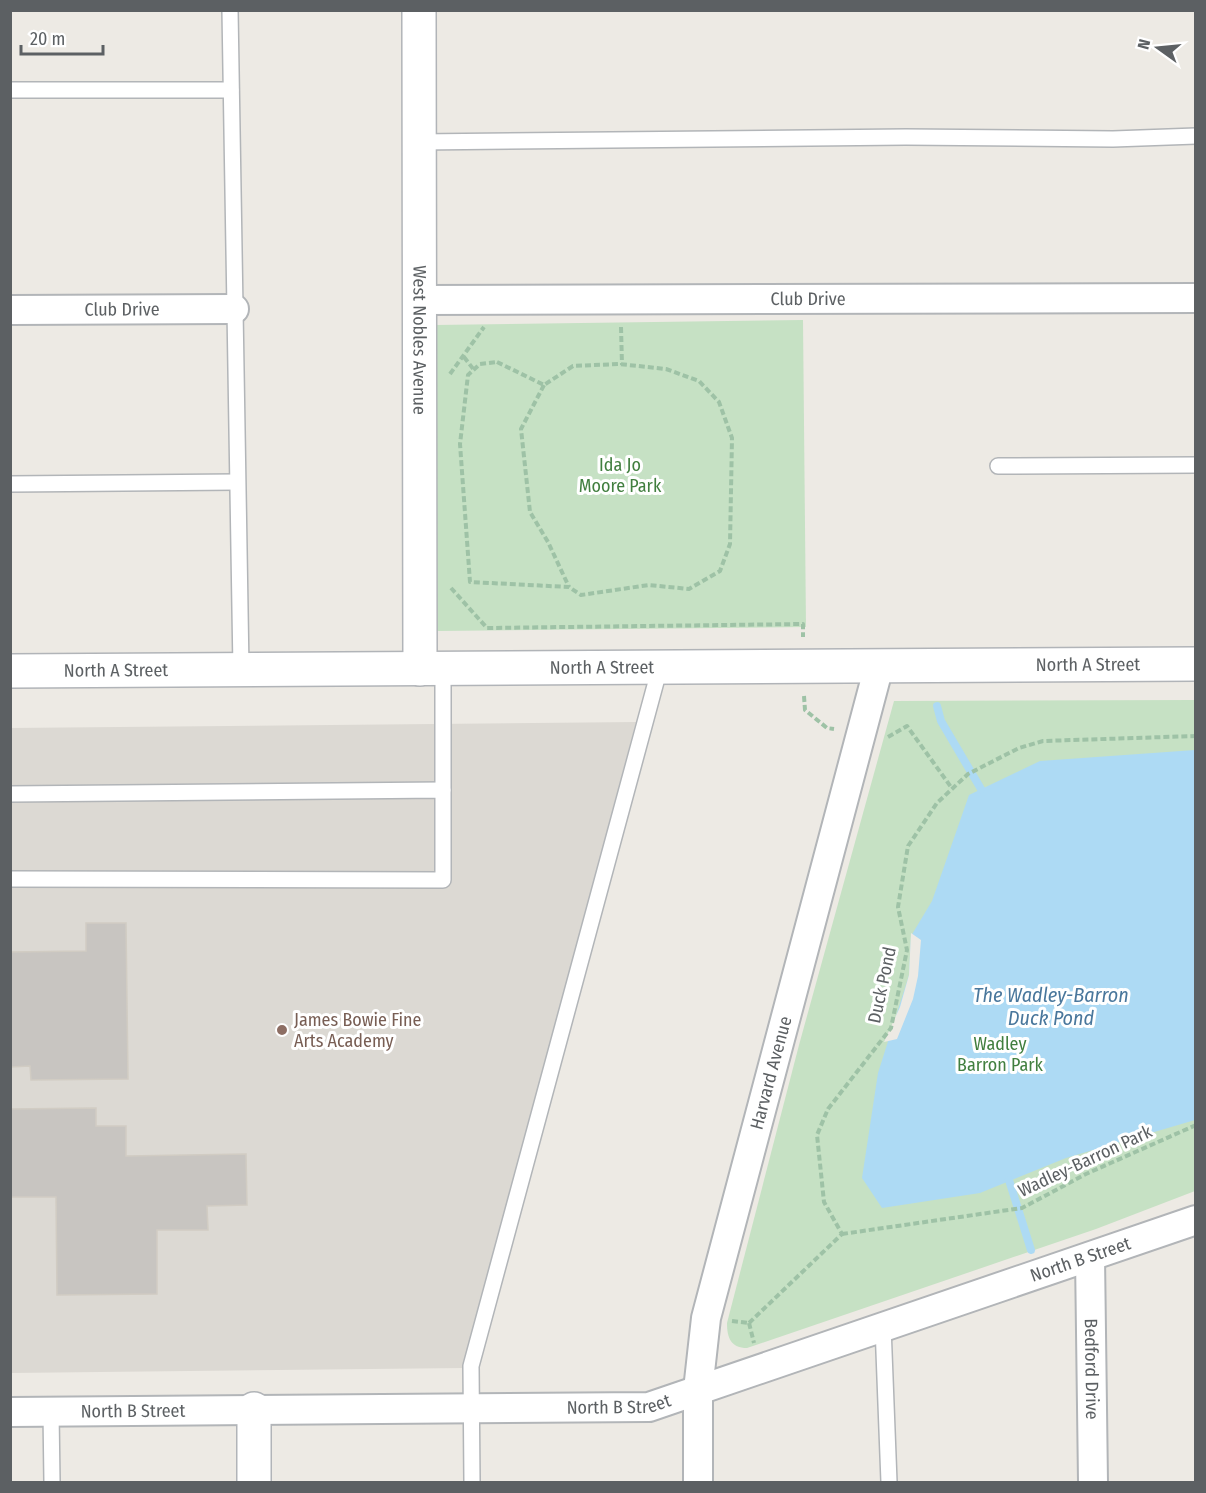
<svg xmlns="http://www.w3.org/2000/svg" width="1206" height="1493" viewBox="0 0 1206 1493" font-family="'Fira Sans Condensed',sans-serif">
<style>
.education{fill:#dcd9d3}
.green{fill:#c6e1c4}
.water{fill:#addaf4}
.pier{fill:#edeae4}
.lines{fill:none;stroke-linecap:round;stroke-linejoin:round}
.stream{stroke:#addaf4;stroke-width:8}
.building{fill:#c8c5c1;stroke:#d1ccc3;stroke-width:1.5}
.lane-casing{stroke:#b2b5b8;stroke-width:18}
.street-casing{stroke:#b2b5b8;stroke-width:32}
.secondary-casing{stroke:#b1b4b8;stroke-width:36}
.path{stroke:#9ec2a6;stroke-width:4;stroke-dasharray:6 3;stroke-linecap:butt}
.lane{stroke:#fff;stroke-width:15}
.street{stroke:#fff;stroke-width:28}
.secondary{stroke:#fff;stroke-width:33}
.education-dot{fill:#8d6e63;stroke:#fff;stroke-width:2}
.labels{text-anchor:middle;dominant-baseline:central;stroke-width:6;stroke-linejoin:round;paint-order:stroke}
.street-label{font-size:18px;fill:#5c6063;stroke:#fff}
.park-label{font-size:18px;fill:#417f3f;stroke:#fff}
.education-label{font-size:18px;fill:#785e54;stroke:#fff;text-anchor:start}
.water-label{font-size:20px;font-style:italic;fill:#49779c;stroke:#fff}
</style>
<rect width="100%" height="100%" fill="#edeae4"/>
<polygon class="education" points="636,722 464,1368 11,1373 10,728"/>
<g class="green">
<polygon points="803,320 806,627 437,631 435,325"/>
<path d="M1195,700V1191L1096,1229L747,1348C731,1348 727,1338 727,1323L799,1045L894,701Z"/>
</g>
<polygon class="water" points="1195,750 1195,1120 1066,1158 980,1193 882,1208 862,1178 878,1073 909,975 911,936 932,901 969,795 1040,761"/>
<polygon class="pier" points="911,933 921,940 918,976 913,999 897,1039 884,1042 900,1007 909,975"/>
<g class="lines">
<g class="stream">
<polyline points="937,706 941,721 981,789"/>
<polyline points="1009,1180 1031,1250"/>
</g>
</g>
<g class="building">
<polygon points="86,923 126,923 128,1079 31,1080 30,1066 10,1067 10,952 86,951"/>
<polygon points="96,1108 96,1126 126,1126 126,1156 246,1154 247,1205 207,1206 208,1230 157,1230 157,1294 57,1295 56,1197 10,1197 10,1109"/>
</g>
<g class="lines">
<defs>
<g id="lane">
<polyline points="230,10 241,669"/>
<polyline points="10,90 231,90"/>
<polyline points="419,142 906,137 1113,139 1196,136"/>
<polyline points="998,466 1196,465"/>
<polyline points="10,484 237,482"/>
<polyline points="443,669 443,790"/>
<polyline points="10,794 443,790 443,880 10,879"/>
<polyline points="883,1326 889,1482"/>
<polyline points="51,1412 52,1482"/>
<polyline points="472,1482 471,1366 660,667"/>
</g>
<g id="street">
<path id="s1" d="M420,300L1196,298"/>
<path id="s2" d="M10,310L234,309"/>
<path id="s3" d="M1090,1257L1093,1482"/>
<path id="s4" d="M10,1412L649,1407L1196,1220"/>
<path id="s5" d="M698,1482V1390L706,1318L879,666"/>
</g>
<g id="secondary">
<path id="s6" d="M419,10L420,669"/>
<path id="s7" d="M10,671L1196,664"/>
<polyline points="254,1409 254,1482"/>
</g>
</defs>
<use href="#lane" class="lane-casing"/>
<use href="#street" class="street-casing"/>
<use href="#secondary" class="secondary-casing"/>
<g class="path">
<polyline points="621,327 622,365"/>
<polyline points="464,357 474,370"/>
<polygon points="497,362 544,385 573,366 619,364 666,369 699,381 719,402 732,438 730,544 720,571 689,589 649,585 581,595 569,587 470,582 460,444 468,375 480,364"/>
<polyline points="450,374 484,327"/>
<polyline points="544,385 521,429 530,512 548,542 569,587"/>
<polyline points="451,588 487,628 803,624 803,637"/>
<polyline points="804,696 805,710 827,728 834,729"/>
<polyline points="888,737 907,726 951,787"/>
<polyline points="842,1234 1022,1208 1086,1174 1196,1125"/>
<polyline points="732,1321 749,1323"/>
<polyline points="749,1323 842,1234 824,1202 817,1135 828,1109 891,1028 907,950 898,907 908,846 937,803 968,774 1019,748 1043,741 1196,736"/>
<polyline points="749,1323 754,1343"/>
</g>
<use href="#lane" class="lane"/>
<use href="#street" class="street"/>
<use href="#secondary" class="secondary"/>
</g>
<circle class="education-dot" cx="282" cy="1030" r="6"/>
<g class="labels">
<g class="street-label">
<text stroke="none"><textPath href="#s1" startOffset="388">Club Drive</textPath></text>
<text stroke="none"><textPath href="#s2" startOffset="112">Club Drive</textPath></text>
<text stroke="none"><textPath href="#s6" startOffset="330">West Nobles Avenue</textPath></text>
<text stroke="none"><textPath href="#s7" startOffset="1078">North A Street</textPath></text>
<text stroke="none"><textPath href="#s7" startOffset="592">North A Street</textPath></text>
<text stroke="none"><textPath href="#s7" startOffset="106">North A Street</textPath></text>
<text transform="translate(882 985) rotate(-78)">Duck Pond</text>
<text stroke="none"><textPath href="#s5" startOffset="418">Harvard Avenue</textPath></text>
<text transform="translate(1085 1161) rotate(-25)">Wadley-Barron Park</text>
<text stroke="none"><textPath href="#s4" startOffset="1095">North B Street</textPath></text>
<text stroke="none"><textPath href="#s3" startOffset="112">Bedford Drive</textPath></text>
<text stroke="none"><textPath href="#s4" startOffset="609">North B Street</textPath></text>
<text stroke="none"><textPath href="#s4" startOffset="123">North B Street</textPath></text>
</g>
<g class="park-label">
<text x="620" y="465">Ida Jo<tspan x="620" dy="21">Moore Park</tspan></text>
<text x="1000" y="1044">Wadley<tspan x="1000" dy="21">Barron Park</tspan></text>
</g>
<g class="education-label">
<text x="294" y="1020">James Bowie Fine<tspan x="294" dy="21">Arts Academy</tspan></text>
</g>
<g class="water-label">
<text x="1051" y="995">The Wadley-Barron<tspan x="1051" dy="23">Duck Pond</tspan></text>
</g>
</g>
<rect width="1206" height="1493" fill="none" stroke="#5c6063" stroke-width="24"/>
<g transform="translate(1158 48) rotate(285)" stroke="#ffffff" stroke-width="4.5" paint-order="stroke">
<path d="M0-4.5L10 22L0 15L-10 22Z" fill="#5c6063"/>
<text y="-9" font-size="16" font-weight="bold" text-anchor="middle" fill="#5c6063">N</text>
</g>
<path d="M21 45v9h82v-9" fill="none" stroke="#5c6063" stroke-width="3"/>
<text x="30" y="45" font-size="18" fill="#5c6063" stroke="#ffffff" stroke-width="4.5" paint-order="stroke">20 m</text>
</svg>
